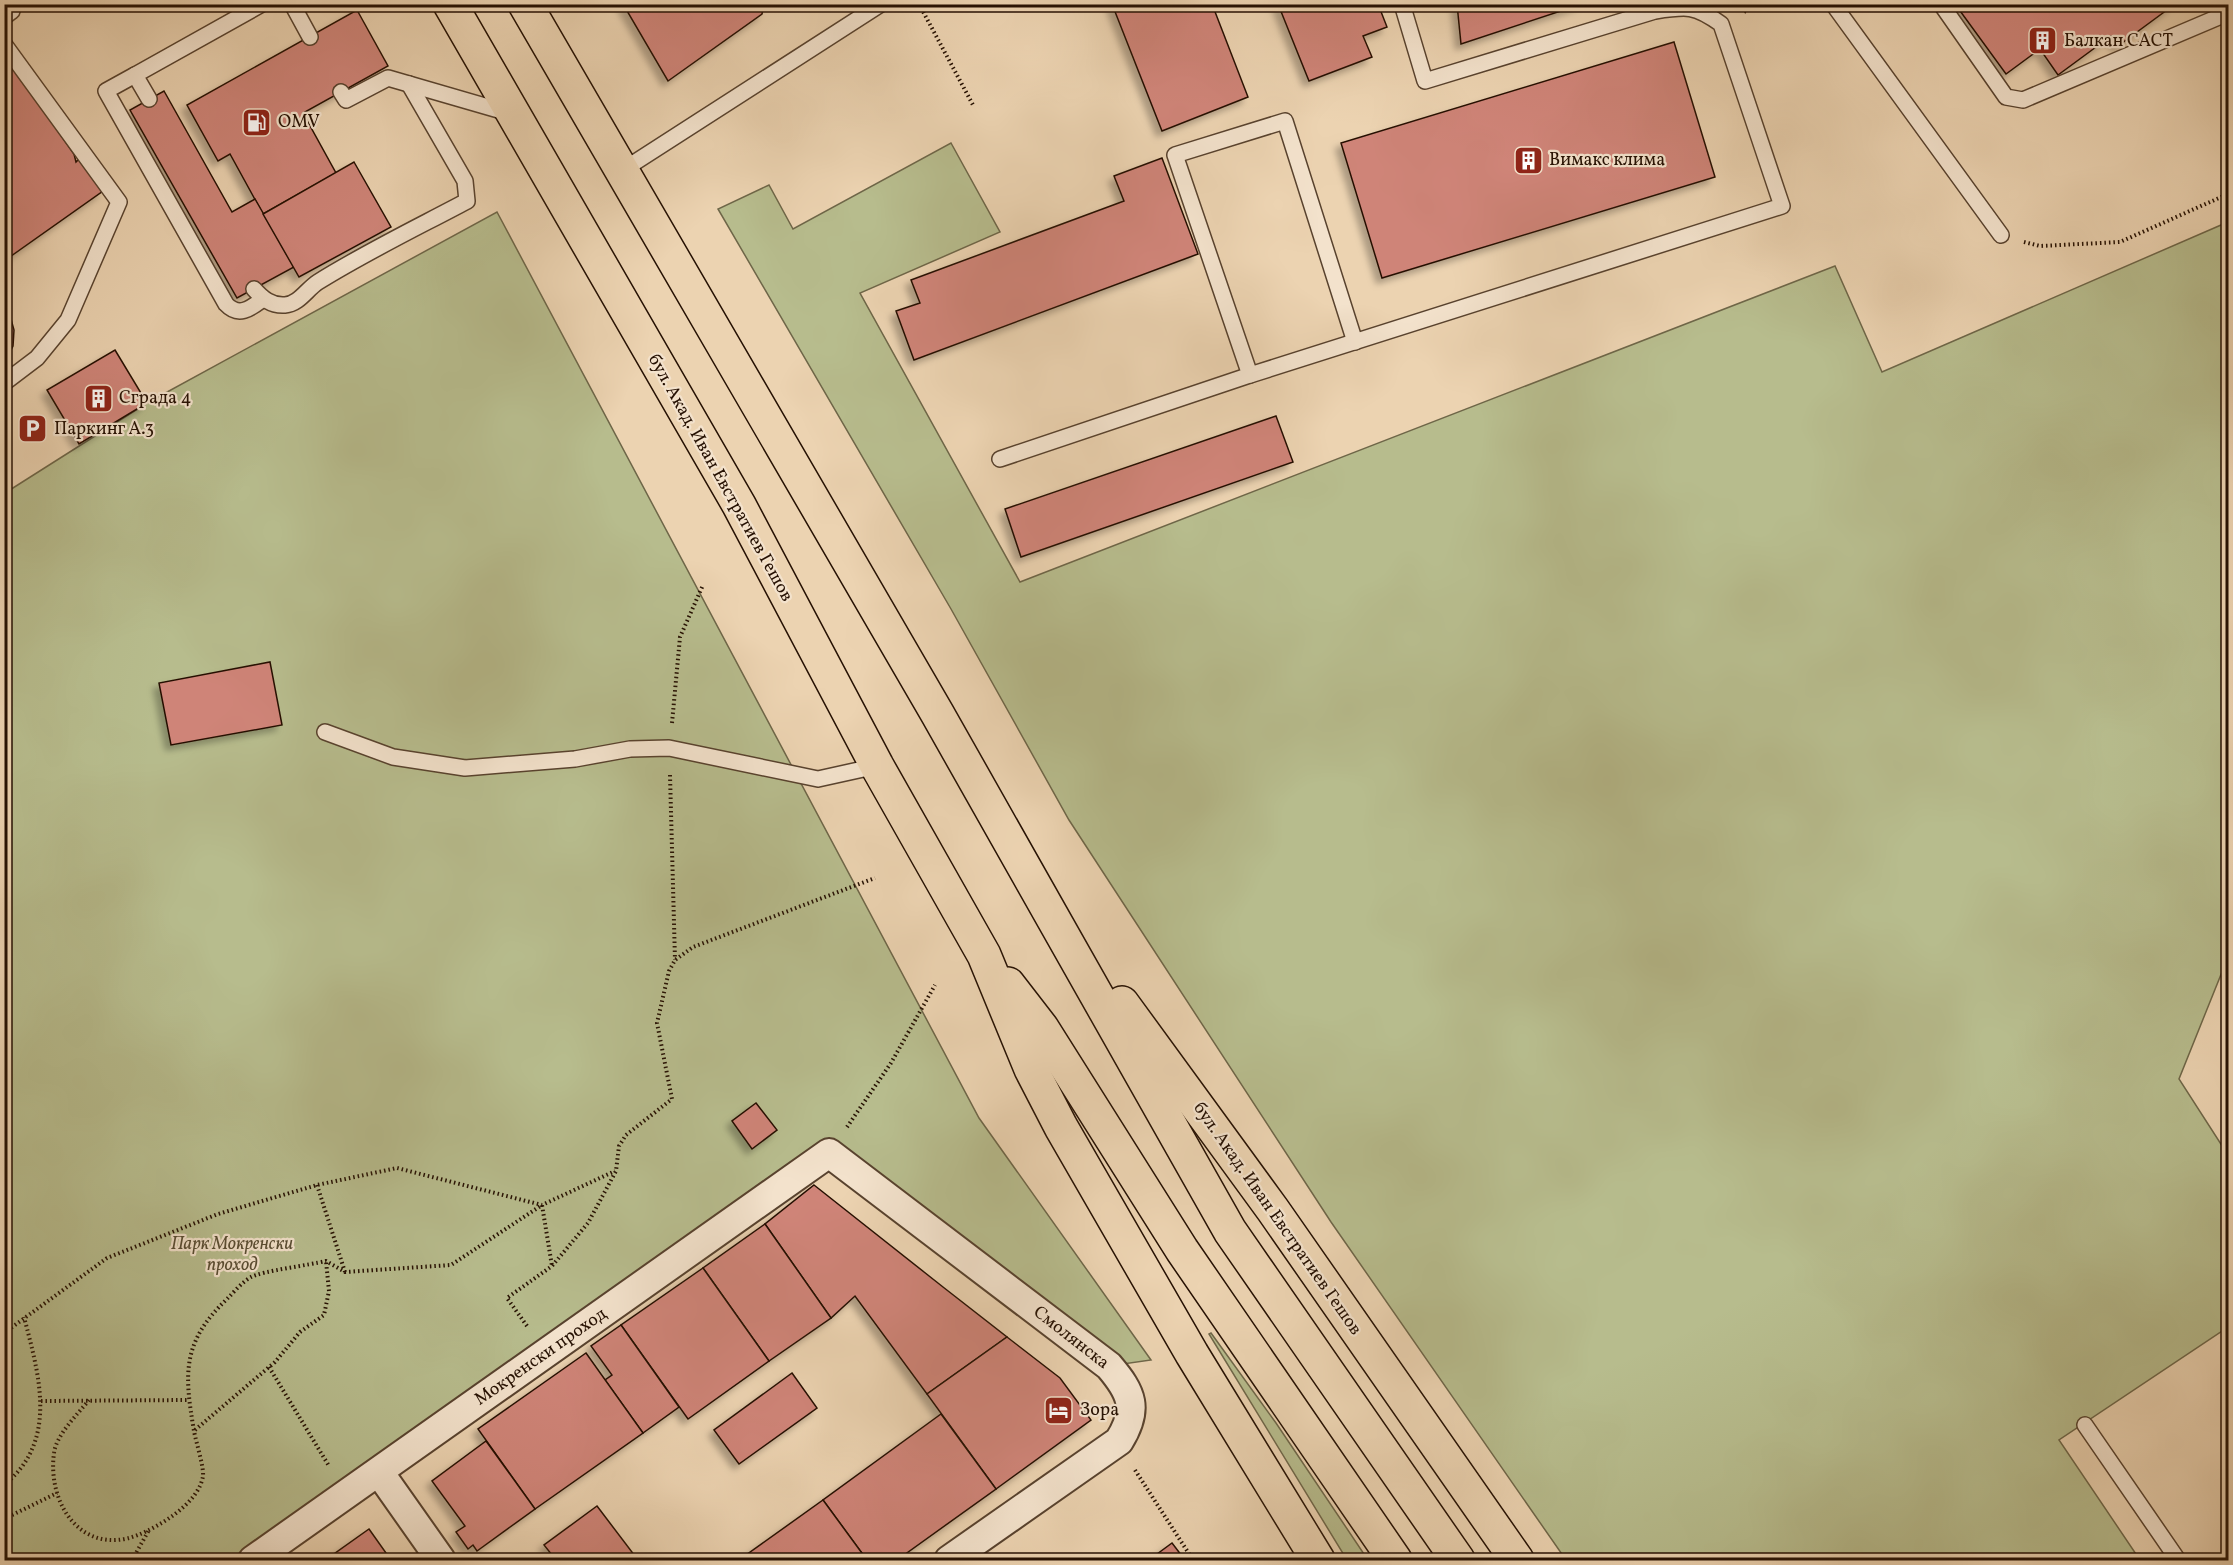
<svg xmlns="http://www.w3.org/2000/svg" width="2233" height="1565" viewBox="0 0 2233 1565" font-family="Vollkorn,serif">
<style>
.green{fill:#b7bc8d;stroke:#6e6648;stroke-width:1.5}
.building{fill:#cf8478;stroke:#261103;stroke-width:1.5;filter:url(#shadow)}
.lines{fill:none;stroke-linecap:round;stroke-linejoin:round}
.service-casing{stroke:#58422e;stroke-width:18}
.minor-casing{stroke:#58422e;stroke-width:32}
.primary-casing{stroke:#261103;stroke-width:36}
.path{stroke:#261103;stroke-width:4;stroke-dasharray:1.5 3;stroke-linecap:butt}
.service{stroke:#f3e2cc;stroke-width:15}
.minor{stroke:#f3e2cc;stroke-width:28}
.primary{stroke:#ecd3b1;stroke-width:33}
.labels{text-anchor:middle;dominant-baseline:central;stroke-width:4.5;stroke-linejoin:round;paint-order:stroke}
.poi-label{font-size:18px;fill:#261103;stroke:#f3e2cc;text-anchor:start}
.street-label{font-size:18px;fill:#261103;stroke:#f3e2cc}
.park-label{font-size:18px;font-style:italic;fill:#594d33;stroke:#f3e2cc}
</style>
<defs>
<filter id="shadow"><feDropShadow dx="-5.5" dy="5.5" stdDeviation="3" flood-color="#0004"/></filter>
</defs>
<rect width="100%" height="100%" fill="#ecd3b1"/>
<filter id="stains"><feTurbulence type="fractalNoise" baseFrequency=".00333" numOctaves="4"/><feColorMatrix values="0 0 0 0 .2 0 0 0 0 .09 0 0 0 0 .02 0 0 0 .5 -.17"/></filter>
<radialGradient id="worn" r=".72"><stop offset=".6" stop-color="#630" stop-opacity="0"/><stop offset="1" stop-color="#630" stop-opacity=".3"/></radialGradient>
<g class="green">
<polygon points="951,143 1000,232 860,293 1020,582 1835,266 1882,372 2228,222 2228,957 2179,1079 2228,1155 2228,1327 2059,1440 2140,1560 1566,1560 1331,1222 1069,820 951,609 718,209 769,185 793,229"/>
<polygon points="497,212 979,1118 1151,1360 1109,1366 829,1153 253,1560 5,1560 5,493 147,403"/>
<polygon points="1211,1333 1276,1423 1368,1560 1347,1560 1209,1334"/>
</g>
<g class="building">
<polygon points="623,4 764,4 762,14 668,81"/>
<polygon points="1112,4 1212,4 1248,97 1162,131"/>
<polygon points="1278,4 1378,4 1387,27 1363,36 1372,57 1309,81"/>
<polygon points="1457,4 1582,4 1461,44"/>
<polygon points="1955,4 2175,4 2118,46 2111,36 2058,75 2040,49 2006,74"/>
<polygon points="357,10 388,66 303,113 336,173 263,214 230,154 218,161 187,105"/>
<polygon points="1674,42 1715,177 1382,278 1341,143"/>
<polygon points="4,53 74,154 76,162 80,158 103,191 4,261"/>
<polygon points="164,91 232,212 255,199 294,267 237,298 130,110"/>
<polygon points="1162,158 1198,254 914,360 896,311 920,303 911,280 1124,201 1114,176"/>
<polygon points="354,162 391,227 299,277 263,214"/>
<polygon points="4,294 14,330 13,346 4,364"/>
<polygon points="115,350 147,403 79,444 47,390"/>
<polygon points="1276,416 1293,462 1021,557 1005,509"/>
<polygon points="270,662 282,725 171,745 159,683"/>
<polygon points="756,1103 777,1130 752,1149 732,1121"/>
<polygon points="814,1185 943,1287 1007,1337 927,1394 855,1296 831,1318 765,1224"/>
<polygon points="765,1224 831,1318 769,1361 703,1268"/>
<polygon points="703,1268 769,1361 688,1419 621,1325"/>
<polygon points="621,1325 679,1407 643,1433 605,1380 612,1375 591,1346"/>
<polygon points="1007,1337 1060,1378 1091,1420 996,1489 927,1394"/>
<polygon points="586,1353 643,1433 535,1509 478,1429"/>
<polygon points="792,1373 817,1408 739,1464 714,1430"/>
<polygon points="941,1414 996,1489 897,1560 867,1560 823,1500"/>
<polygon points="486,1441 535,1509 477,1551 473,1545 468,1549 456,1532 465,1526 432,1481"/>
<polygon points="823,1500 867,1560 739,1560"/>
<polygon points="597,1506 638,1560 556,1560 544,1545"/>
<polygon points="369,1529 391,1560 324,1560 328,1558"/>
<polygon points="1172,1543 1185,1560 1149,1560"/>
</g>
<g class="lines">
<defs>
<g id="service">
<polyline points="292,4 310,37"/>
<polyline points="1833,4 2001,235"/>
<polyline points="1941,4 2006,97 2023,100 2228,13"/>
<polyline points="4,17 12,11"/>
<polyline points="4,44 119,202 68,320 37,358 4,383"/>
<path d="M135,75L106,91L226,304C239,318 251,308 263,299"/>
<polyline points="341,92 346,100 388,78 509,113"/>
<polyline points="149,99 135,75 262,4"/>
<polyline points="623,170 881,4"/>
<path d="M254,289C262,298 271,306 285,305C299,304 307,289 318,282C366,252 418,227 467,201L465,181L409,84"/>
<path d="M1250,375L1782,206L1721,24C1695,5 1687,6 1655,11L1425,81L1402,4"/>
<polyline points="1000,459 1250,375 1175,155 1285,121 1355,342"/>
<polyline points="325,732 393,757 465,768 575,759 630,749 669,748 818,779 877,766"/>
<polyline points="2085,1425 2178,1560"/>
</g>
<g id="minor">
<polyline points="379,1472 441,1560"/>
<path d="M253,1560L829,1153L1109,1366C1132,1393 1139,1409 1119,1441L949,1560"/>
</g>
<g id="primary">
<polyline points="450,4 739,505 877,766 984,955 1031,1069 1061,1127 1192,1354 1318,1560"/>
<polyline points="525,4 937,713 1230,1231 1458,1560"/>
<polyline points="1008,984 1042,1028 1182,1250 1395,1560"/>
<polyline points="1122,1003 1273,1210 1517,1560"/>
</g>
</defs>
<use href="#service" class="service-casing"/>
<use href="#minor" class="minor-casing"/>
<use href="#primary" class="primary-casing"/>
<g class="path">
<polyline points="919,4 973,105"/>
<polyline points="1744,12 1756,4"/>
<polyline points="2024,242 2040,246 2120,242 2228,194"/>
<polyline points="672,723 680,637 703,585"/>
<polyline points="670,775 675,960"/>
<polyline points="847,1127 891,1063 935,985"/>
<polyline points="317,1185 345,1272"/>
<polyline points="527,1326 507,1298 552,1266 588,1223 616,1171 619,1146 626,1135 672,1099 657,1023 669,971 675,960 693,947 875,878"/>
<polyline points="4,1333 107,1258 218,1214 317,1185 397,1168 542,1205 615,1171"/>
<polyline points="269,1367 329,1466"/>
<path d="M89,1400C78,1414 56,1435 54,1453C47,1504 82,1557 138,1535C160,1526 199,1503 203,1476C204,1467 196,1442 194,1431C184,1373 182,1342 227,1299C234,1292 242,1282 251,1277C262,1271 310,1265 326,1261L345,1272L451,1265L542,1205L552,1266"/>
<polyline points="41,1401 189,1400"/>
<polyline points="195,1430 275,1362 300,1332 324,1315 329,1291 326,1261"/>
<polyline points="1135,1470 1193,1560"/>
<path d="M4,1485C59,1441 39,1375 24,1317"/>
<polyline points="4,1519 57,1493"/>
<polyline points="132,1560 149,1530"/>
</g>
<use href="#service" class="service"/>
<use href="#minor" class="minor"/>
<use href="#primary" class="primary"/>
</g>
<defs>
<symbol id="building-square" viewBox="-11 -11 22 22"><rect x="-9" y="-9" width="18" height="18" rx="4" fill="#8f2418" stroke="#f3e2cc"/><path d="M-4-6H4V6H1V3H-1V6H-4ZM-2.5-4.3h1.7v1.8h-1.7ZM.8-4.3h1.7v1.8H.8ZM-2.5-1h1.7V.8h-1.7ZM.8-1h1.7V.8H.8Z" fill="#fff"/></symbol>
<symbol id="fuel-square" viewBox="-11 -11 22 22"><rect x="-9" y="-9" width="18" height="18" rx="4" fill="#8f2418" stroke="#f3e2cc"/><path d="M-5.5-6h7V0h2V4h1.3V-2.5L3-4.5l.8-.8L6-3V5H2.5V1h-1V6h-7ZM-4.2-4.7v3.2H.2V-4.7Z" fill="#fff"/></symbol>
<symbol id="parking-square" viewBox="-11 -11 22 22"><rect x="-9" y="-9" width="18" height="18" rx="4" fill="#8f2418" stroke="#f3e2cc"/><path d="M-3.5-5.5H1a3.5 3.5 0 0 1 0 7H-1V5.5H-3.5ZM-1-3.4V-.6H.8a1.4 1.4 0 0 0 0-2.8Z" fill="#fff"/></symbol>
<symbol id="hotel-square" viewBox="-11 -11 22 22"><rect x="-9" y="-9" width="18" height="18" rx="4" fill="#8f2418" stroke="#f3e2cc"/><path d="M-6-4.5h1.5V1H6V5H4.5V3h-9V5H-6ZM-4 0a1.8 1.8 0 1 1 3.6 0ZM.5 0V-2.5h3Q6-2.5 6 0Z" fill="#fff"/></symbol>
</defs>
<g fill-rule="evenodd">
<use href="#building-square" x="2026" y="24" width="33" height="33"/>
<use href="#fuel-square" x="240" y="106" width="33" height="33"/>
<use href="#building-square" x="1512" y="144" width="33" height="33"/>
<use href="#building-square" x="82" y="382" width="33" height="33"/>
<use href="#parking-square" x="16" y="412" width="33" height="33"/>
<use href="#hotel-square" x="1042" y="1394" width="33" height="33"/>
</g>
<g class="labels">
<g class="poi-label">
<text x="2064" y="41">Балкан САСТ</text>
<text x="278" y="122">OMV</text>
<text x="1549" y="160">Вимакс клима</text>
<text x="119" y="398">Сграда 4</text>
<text x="54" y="429">Паркинг А.3</text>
<text x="1080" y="1410">Зора</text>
</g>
<g class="street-label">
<text transform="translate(720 478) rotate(61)">бул. Акад. Иван Евстратиев Гешов</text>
<text transform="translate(1277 1219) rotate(55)">бул. Акад. Иван Евстратиев Гешов</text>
<text transform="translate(1071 1338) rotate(38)">Смолянска</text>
<text transform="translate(541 1357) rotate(-35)">Мокренски проход</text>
</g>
<g class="park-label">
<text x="232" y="1244">Парк Мокренски<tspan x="232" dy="21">проход</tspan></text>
</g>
</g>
<rect width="2233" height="1565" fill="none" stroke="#ecd3b1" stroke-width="24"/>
<rect x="6" y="6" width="2221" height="1553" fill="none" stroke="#261103" stroke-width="3"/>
<rect x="12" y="12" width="2209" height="1541" fill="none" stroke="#261103" stroke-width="1.5"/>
<rect width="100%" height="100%" filter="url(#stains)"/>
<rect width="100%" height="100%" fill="url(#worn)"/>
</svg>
